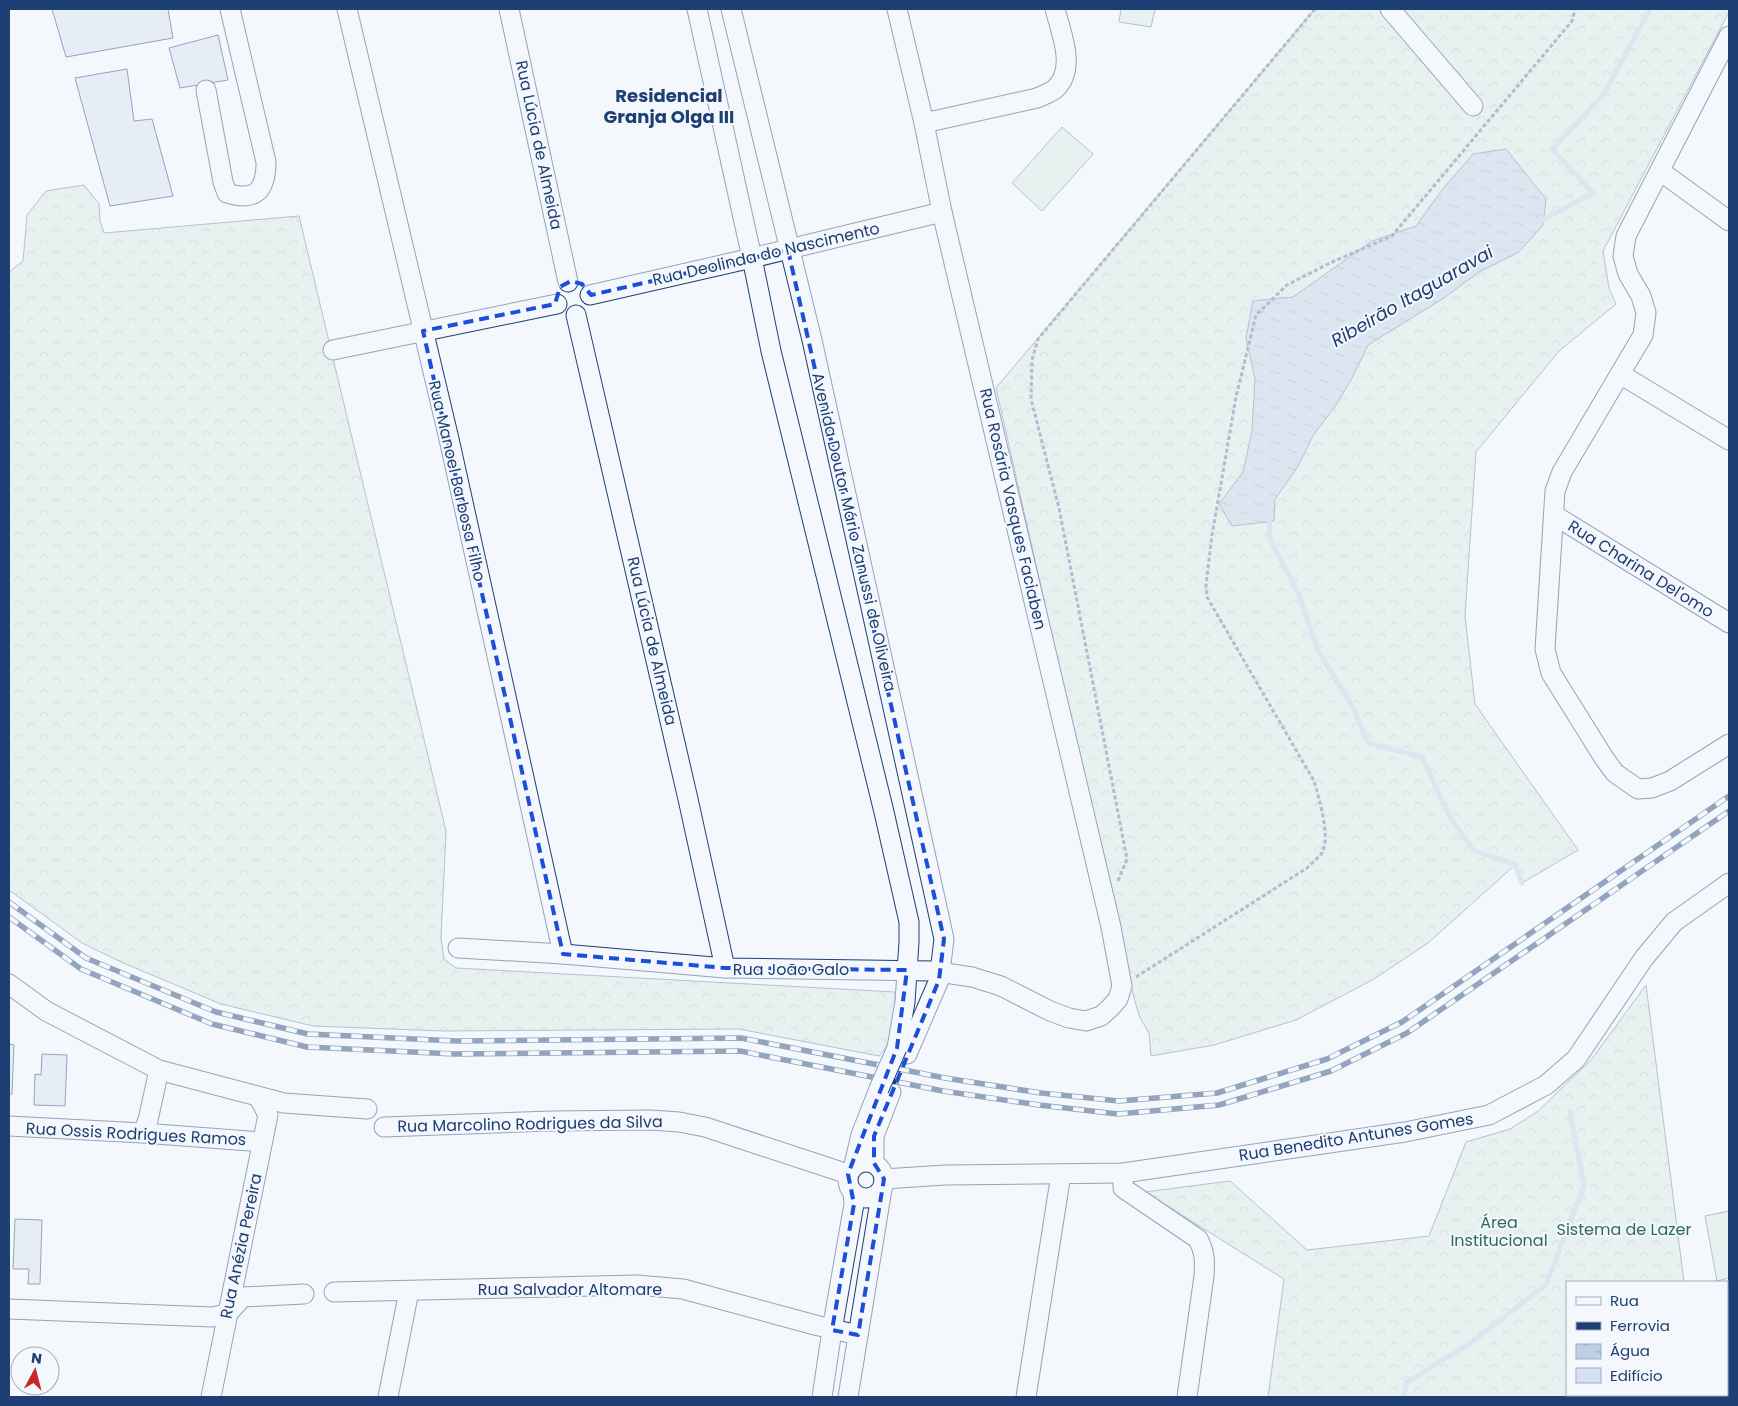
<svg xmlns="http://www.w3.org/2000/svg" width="1738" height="1406" viewBox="0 0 1738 1406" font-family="Poppins,sans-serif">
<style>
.forest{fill:url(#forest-crowns);stroke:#687fa3}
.pitch{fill:#d7e8df;stroke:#687fa3}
.water{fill:url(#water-ripples);stroke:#687fa3}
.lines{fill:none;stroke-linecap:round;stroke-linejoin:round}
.stream{stroke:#bed0e5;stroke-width:5}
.building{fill:#d5e0f0;stroke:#1d3f73}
.minor-casing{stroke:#1d3f73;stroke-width:21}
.path{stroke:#5e769c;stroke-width:3;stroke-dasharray:4 2.5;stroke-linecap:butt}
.minor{stroke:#f4f7fb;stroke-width:19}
.rail-casing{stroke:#1d3f73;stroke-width:5.5}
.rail{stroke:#f4f7fb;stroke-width:4;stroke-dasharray:11;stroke-linecap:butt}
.minor-bridge-casing{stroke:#1d3f73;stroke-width:21;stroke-linecap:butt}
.minor-bridge{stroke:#f4f7fb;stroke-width:19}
.marked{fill:none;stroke:#1d4ed8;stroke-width:4;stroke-dasharray:10 6;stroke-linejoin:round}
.labels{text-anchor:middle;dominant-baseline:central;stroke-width:4;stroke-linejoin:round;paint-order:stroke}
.street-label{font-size:16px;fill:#1d3f73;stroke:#f4f7fb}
.park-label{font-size:16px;fill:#2c6c60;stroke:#f4f7fb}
.neighbourhood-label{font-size:18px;font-weight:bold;fill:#1d3f73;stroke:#f4f7fb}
.water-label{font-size:18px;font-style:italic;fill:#1d3f73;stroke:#f4f7fb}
</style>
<defs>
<pattern id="forest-crowns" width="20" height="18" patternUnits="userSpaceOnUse" patternTransform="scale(1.25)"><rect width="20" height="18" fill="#d7e8df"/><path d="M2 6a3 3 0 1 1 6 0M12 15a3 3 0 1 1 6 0" fill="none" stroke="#b8c8c3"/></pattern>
<pattern id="water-ripples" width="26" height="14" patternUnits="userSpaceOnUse" patternTransform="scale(1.25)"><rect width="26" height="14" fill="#bed0e5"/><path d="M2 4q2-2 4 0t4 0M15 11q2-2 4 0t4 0" fill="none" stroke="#9aaabe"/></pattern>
</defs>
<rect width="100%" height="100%" fill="#f4f7fb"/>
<g class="forest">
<polygon points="1315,9 1729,9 1729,12 1603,251 1609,288 1616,304 1559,351 1476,452 1465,616 1475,704 1578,850 1522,883 1515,865 1428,943 1374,979 1296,1020 1214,1045 1151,1056 1149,1033 1140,1018 1134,998 996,388"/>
<polygon points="84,185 99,204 100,221 104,233 299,216 446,831 441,938 444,959 456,968 895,992 895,1022 891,1041 879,1056 739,1029 443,1031 313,1026 221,1004 121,962 82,943 9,890 9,272 23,261 27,215 46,191"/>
<polygon points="1646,985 1684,1282 1567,1282 1567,1395 1724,1395 1723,1397 1268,1397 1284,1279 1145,1192 1230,1181 1307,1250 1429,1236 1466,1142 1510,1129 1537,1112 1591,1060"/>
</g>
<g class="pitch">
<polygon points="1121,9 1155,9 1151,27 1119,22"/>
<polygon points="1062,127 1093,154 1042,211 1012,183"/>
<polygon points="1729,1211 1729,1278 1717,1281 1705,1216"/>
</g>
<polygon class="water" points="1506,149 1546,199 1543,225 1519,252 1479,272 1444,298 1368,345 1351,380 1334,408 1314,434 1297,468 1275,499 1274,521 1232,526 1219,504 1243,472 1252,431 1255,379 1246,338 1253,301 1293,297 1372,241 1416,226 1442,190 1473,154"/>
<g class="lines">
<g class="stream">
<polyline points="1539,222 1593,193 1552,149 1604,94 1650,9"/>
<polyline points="1269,516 1270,539 1299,595 1318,651 1352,705 1368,743 1422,757 1449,815 1473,850 1515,865 1522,883"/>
<polyline points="1404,1397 1406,1383 1469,1344 1546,1285 1584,1186 1570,1112"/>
</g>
</g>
<g class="building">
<polygon points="52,9 168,9 173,38 66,57"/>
<polygon points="218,35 228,80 180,88 169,48"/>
<polygon points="127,69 134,121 152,119 173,196 110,206 75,78"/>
<polygon points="9,1044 14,1045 12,1094 9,1094"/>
<polygon points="42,1054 67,1055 65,1106 34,1105 35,1074 41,1075"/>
<polygon points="15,1219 42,1220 40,1284 28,1284 29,1269 13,1269"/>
</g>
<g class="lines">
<defs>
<g id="minor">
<polyline points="347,9 449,439 563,954"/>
<polyline points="509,9 568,282"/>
<polyline points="697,9 752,258 771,351 884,812 909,922 909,942 905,1002 897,1048"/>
<polyline points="731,9 812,340 944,939 939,980 907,1054"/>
<polyline points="1390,9 1473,106"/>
<polyline points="1729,36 1626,236 1623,256 1628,274 1641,296 1646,313 1643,335 1562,472 1555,491 1545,649 1551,673 1604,758 1615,773 1638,789 1652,788 1670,781 1729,744"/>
<path d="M206,90L223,182L227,193C255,202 266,191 266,162L230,9"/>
<path d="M924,123L1037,98C1043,95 1050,93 1055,89C1077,69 1061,33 1055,9"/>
<polyline points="1660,171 1729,221"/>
<polyline points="590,295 752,258 942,212"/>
<polyline points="576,315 688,799 725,968"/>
<polyline points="333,350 557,304"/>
<polyline points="1620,374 1729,440"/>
<polyline points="1554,515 1729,623"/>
<polyline points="458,948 563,954 725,968 932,971 972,977 1001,986 1050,1011 1069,1018 1086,1021 1101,1016 1110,1008 1118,999 1122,986 1111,927 942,212 924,123 897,9"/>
<polyline points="9,984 46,1011 159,1070 284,1103 367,1109"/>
<polyline points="9,1126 143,1133 262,1142"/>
<polyline points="384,1127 551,1121 650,1120 679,1122 705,1127 848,1174"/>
<polyline points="143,1133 148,1120 159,1070"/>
<circle cx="866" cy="1180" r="18"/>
<polyline points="874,1163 874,1136 891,1092"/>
<polyline points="854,1165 861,1135 879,1089"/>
<path d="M1123,1173V1188L1198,1239C1205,1252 1205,1261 1204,1276L1187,1397"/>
<polyline points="884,1179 945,1175 1123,1173 1405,1132 1489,1115 1546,1085 1576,1059 1644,958 1674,922 1729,883"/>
<polyline points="334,1292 637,1285 683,1289 815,1325 858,1335"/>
<polyline points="9,1309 212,1317 227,1314 243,1297 304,1294"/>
<polyline points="211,1397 268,1115 259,1098"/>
<polyline points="388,1397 409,1291"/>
<polyline points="822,1397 832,1330 854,1204 853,1193"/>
<polyline points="848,1397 882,1189"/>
<polyline points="1026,1397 1061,1174"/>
</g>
</defs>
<use href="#minor" class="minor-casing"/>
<g class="path">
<polyline points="1118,881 1127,859 1059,508 1031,399 1032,360 1038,339 1315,9"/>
<path d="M1136,977L1307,868C1312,863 1318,858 1322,853C1331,836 1319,799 1314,781L1207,597L1206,585L1212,535L1236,397L1256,315L1287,285L1332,262L1392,236L1572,21L1575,9"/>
</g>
<use href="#minor" class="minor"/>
<defs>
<g id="rail">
<polyline points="9,902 86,958 216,1012 308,1034 456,1041 741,1038 945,1078 1041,1093 1119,1101 1217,1093 1327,1059 1402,1022 1729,796"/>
<polyline points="9,917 81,969 212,1024 307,1047 455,1054 740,1051 943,1091 1039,1105 1118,1114 1219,1105 1331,1071 1407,1033 1729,811"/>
</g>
</defs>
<use href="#rail" class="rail-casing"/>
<use href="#rail" class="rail"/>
<defs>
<polyline id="minor-bridge" points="879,1089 897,1048"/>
</defs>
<use href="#minor-bridge" class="minor-bridge-casing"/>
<use href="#minor-bridge" class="minor-bridge"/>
</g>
<path d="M0 0H1738V1406H0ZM788,250L944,939L939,980L874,1136V1163L884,1179L858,1335L832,1330L854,1204L848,1174L897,1048L907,970L725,968L563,954L423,331L555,304L560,287L571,281L582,284L591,295Z" fill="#f4f7fb" fill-opacity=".55" fill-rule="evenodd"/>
<path class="marked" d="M788,250L944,939L939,980L874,1136V1163L884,1179L858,1335L832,1330L854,1204L848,1174L897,1048L907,970L725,968L563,954L423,331L555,304L560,287L571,281L582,284L591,295Z"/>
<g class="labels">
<g class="street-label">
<text transform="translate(539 145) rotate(78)">Rua Lúcia de Almeida</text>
<text transform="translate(766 254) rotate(-13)">Rua Deolinda do Nascimento</text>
<text transform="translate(457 481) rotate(77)">Rua Manoel Barbosa Filho</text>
<text transform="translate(1013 509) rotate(77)">Rua Rosária Vasques Faciaben</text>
<text transform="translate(854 532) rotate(77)">Avenida Doutor Mário Zanussi de Oliveira</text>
<text transform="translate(1641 569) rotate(32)">Rua Charina Del'omo</text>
<text transform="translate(652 641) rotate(77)">Rua Lúcia de Almeida</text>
<text x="791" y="969">Rua João Galo</text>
<text transform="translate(530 1124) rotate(-1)">Rua Marcolino Rodrigues da Silva</text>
<text transform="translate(136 1134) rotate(3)">Rua Ossis Rodrigues Ramos</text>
<text transform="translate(1356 1137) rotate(-9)">Rua Benedito Antunes Gomes</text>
<text transform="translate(241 1246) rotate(-78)">Rua Anézia Pereira</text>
<text x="570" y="1289">Rua Salvador Altomare</text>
</g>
<g class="park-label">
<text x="1499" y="1222">Área<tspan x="1499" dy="18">Institucional</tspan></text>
<text x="1624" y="1229">Sistema de Lazer</text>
</g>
<g class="neighbourhood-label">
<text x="669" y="95">Residencial<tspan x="669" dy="21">Granja Olga III</tspan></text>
</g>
<g class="water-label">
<text transform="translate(1412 296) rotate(-30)">Ribeirão Itaguaravai</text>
</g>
</g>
<rect width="1738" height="1406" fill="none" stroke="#1d3f73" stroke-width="20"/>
<rect x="1566" y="1281" width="162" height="115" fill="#f4f7fb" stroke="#9eadc5"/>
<rect x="1576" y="1297" width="25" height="8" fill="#f4f7fb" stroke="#9eadc5"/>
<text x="1610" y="1306" font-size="15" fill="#1d3f73">Rua</text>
<rect x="1576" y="1322" width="25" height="8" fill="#1d3f73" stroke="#9eadc5"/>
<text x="1610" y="1331" font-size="15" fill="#1d3f73">Ferrovia</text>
<rect x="1576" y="1344" width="25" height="15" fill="url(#water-ripples)" stroke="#9eadc5"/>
<text x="1610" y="1356" font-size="15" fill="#1d3f73">Água</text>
<rect x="1576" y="1368" width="25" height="15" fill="#d5e0f0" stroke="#9eadc5"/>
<text x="1610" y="1381" font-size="15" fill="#1d3f73">Edifício</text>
<g transform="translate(35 1371) rotate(7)"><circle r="24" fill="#f4f7fb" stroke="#9eadc5"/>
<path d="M0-4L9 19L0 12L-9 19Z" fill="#c62828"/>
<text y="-8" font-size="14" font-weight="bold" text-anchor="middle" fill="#1d3f73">N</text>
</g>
</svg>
